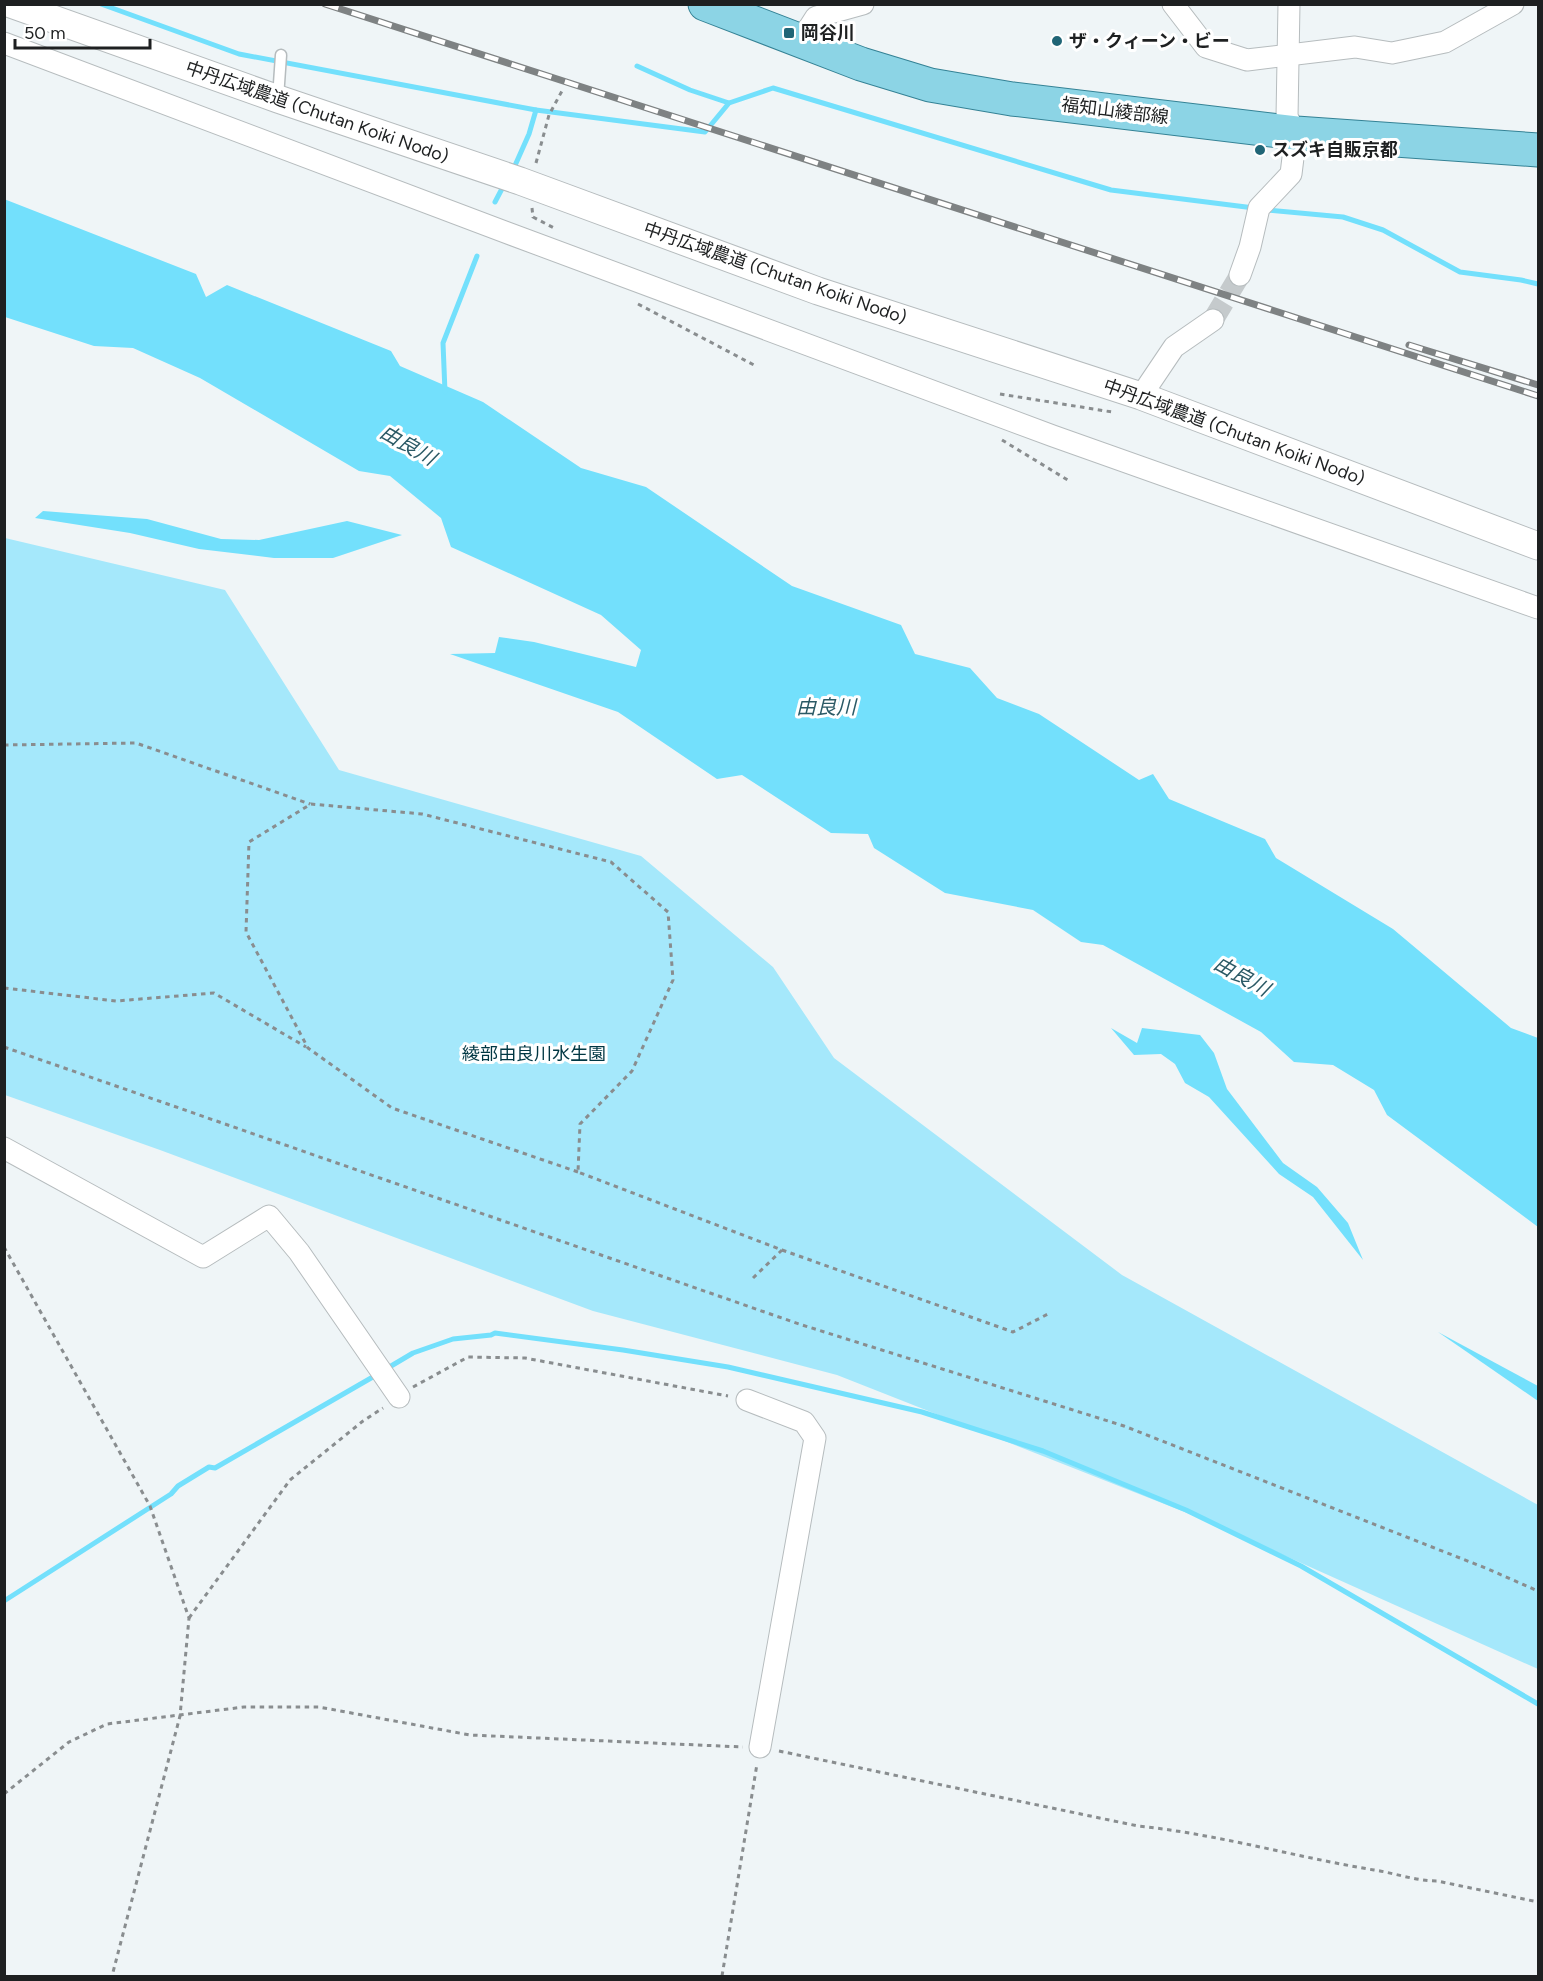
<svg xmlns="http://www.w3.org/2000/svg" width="1543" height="1981" viewBox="0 0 1543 1981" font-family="Figtree,'Noto Sans JP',sans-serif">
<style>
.green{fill:#a5e8fb}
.water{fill:#73e0fc}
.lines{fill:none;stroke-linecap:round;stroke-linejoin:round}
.stream{stroke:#73e0fc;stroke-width:5}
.minor-tunnel{stroke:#c5cacc;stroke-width:21;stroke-dasharray:21 10;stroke-linecap:butt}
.service-casing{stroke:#b6bcbe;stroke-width:13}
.minor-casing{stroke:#b6bcbe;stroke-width:23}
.tertiary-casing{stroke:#b6bcbe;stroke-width:29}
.primary-casing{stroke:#348295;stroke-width:35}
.path{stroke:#898d8f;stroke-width:3;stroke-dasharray:4.5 4.5;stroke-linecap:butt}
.service{stroke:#fff;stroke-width:10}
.minor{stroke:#fff;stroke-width:21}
.tertiary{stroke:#fff;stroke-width:27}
.primary{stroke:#8cd4e5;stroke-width:33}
.rail-casing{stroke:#7e8283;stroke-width:7}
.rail{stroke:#fff;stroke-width:4.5;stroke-dasharray:14;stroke-linecap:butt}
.poi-dot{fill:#206576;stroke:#fff;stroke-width:2}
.labels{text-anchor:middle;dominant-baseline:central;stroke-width:6;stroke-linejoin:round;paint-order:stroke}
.poi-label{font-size:18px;font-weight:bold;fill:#1e2021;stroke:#fff;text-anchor:start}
.street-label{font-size:18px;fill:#1e2021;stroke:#fff}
.park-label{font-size:18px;fill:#013743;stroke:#fff}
.water-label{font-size:20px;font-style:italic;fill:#2b5a66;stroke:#fff}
</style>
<rect width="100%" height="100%" fill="#eff5f7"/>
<polygon class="green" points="5,538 225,590 339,770 641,856 773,967 834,1058 1122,1275 1538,1505 1538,1669 1205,1520 837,1375 593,1311 160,1150 5,1095"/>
<g class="water">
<polygon points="4,199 196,274 206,297 227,285 391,351 400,366 483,402 581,468 646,487 792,586 901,625 915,654 970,668 997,698 1039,714 1139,780 1153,774 1169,799 1265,839 1276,858 1393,929 1511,1028 1538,1038 1538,1227 1387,1115 1374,1090 1333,1065 1294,1062 1261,1032 1103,945 1081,942 1033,910 945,893 874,848 868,834 831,833 742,775 717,779 618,712 450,654 495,653 499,637 534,642 636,667 641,650 601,615 451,547 441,518 390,476 359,471 200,378 133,348 94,346 5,317"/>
<polygon points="43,511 147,519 221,539 259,540 347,521 402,535 333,558 274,558 199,549 130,533 35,518"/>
<polygon points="1111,1028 1137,1043 1142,1028 1200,1035 1214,1053 1227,1089 1283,1163 1317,1187 1348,1223 1363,1260 1313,1197 1279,1174 1209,1097 1185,1083 1175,1064 1161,1054 1134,1055"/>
<polygon points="1438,1332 1538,1386 1538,1401"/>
</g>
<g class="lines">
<g class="stream">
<polyline points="101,4 239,54 536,110 705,132 729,103 773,88 1111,190 1254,208"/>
<polyline points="637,66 690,90 729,103"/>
<polyline points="513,170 529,134 536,110"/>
<polyline points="495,202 505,183"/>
<polyline points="1266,210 1343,217 1383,230 1460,272 1521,280 1538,284"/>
<polyline points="445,392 443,343 477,256"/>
<polyline points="386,1369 413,1353 453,1339 491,1335 495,1333 623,1350 728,1367 922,1412 1043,1451 1186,1510 1301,1566 1538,1704"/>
<polyline points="4,1601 171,1494 178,1486 209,1467 215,1468 378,1374"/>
</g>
<polyline class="minor-tunnel" points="1213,320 1240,275"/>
<defs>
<polyline id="service" points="278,98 281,55"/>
<g id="minor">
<polyline points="1173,4 1206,47 1247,60 1355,47 1392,53 1445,42 1513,4"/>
<polyline points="800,42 816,17 863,4"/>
<polyline points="4,43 505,232 1053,436 1538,608"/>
<polyline points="1240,275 1250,247 1259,208 1291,174 1296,133 1287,117 1289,4"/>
<polyline points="1141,396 1174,347 1213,320"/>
<polyline points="4,1148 203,1257 269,1216 299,1252 399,1397"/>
<polyline points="747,1400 804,1422 815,1438 760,1747"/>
</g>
<polyline id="tertiary" points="11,4 278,99 520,181 818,291 1141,396 1538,546"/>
<polyline id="primary" points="705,4 861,64 930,85 1012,99 1296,133 1538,150"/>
</defs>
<use href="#service" class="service-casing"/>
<use href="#minor" class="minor-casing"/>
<use href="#tertiary" class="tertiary-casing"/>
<use href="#primary" class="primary-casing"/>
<g class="path">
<polyline points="536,163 549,115 563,89"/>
<polyline points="532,208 533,217 556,229"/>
<polyline points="638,304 754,365"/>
<polyline points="1000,394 1112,412"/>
<polyline points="1002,440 1071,482"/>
<polyline points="4,745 136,743 310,804"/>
<polyline points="4,988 116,1001 214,993 306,1047"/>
<polyline points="4,1047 799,1324 1124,1426 1488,1569 1538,1591"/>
<polyline points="578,1172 392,1108 308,1048 246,932 249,842 311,804 422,814 611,862 668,912 673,980 632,1071 580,1124 578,1172 782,1250 752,1279"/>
<polyline points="4,1247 150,1506 189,1618 180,1716 112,1976"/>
<polyline points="782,1250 1013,1332 1048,1314"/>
<polyline points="413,1387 468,1357 525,1358 728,1396"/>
<polyline points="189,1618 290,1480 363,1421 383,1408"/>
<path d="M779,1751L1138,1826C1217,1834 1295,1857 1374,1870C1395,1873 1415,1881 1437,1881L1538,1902"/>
<polyline points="4,1794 69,1742 107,1724 244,1707 319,1707 470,1735 743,1747"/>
<polyline points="722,1976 757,1764"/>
</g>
<use href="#service" class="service"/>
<use href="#minor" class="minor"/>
<use href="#tertiary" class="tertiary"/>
<use href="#primary" class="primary"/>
<defs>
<g id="rail">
<polyline points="325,4 1538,396"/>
<polyline points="1409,345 1538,385"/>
</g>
</defs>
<use href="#rail" class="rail-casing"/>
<use href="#rail" class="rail"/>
</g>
<g class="poi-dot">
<rect x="783" y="27" width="12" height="12" rx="3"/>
<circle cx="1057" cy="41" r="6"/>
<circle cx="1260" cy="150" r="6"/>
</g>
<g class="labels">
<g class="poi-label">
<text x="801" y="33">岡谷川</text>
<text x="1069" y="41">ザ・クィーン・ビー</text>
<text x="1272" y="150">スズキ自販京都</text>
</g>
<g class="street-label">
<text transform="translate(1115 111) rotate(7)">福知山綾部線</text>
<text transform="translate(317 112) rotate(19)">中丹広域農道 (Chutan Koiki Nodo)</text>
<text transform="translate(775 273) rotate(19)">中丹広域農道 (Chutan Koiki Nodo)</text>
<text transform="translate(1234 432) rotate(20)">中丹広域農道 (Chutan Koiki Nodo)</text>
</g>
<g class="park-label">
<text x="534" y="1054">綾部由良川水生園</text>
</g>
<g class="water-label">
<text transform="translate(408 445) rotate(30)">由良川</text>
<text x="826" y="707">由良川</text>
<text transform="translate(1242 976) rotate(29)">由良川</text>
</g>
</g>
<rect width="1543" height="1981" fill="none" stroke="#1e2021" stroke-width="12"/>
<path d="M15 39v9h135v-9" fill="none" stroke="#1e2021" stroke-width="3"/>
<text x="24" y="39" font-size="18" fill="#1e2021" stroke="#ffffff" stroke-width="4.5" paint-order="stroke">50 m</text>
</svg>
